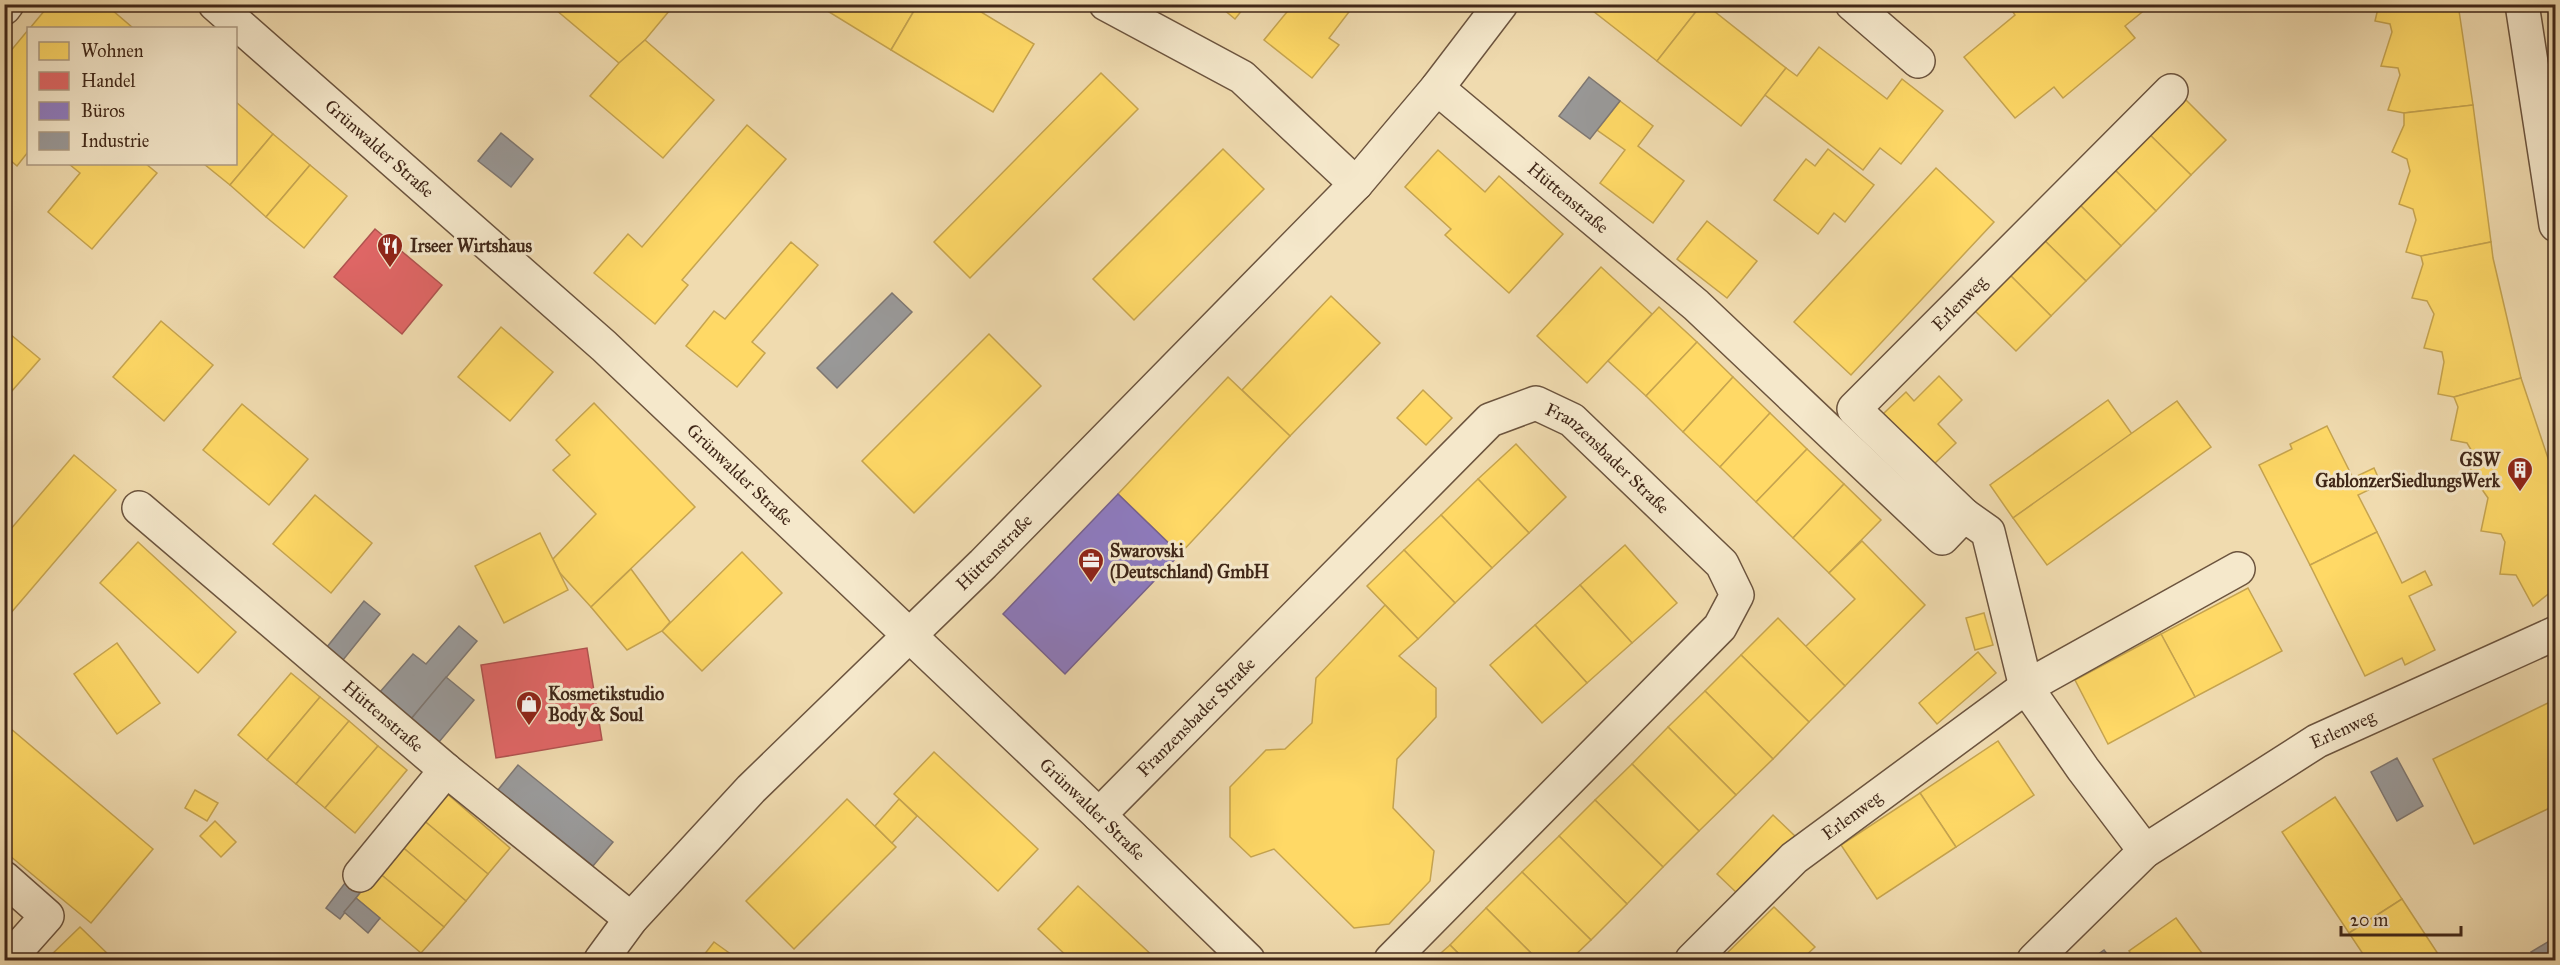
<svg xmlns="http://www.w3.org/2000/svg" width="2560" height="965" viewBox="0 0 2560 965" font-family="'IM FELL Great Primer',serif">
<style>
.homes{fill:#ffd966;stroke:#c6a44f;stroke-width:1.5}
.shops{fill:#e06666;stroke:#b0534f;stroke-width:1.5}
.offices{fill:#8e7cc3;stroke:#776290;stroke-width:1.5}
.industry{fill:#999;stroke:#7e7772;stroke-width:1.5}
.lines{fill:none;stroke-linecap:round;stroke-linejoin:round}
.minor-casing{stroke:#6c543e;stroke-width:36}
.minor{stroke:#f5e8cb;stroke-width:33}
.labels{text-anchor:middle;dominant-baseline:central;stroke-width:6;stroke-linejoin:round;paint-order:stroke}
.street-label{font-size:18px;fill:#402718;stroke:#f5e8cb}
.poi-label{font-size:18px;font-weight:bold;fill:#402718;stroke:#f5e8cb;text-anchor:start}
</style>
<rect width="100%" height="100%" fill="#f0dbaf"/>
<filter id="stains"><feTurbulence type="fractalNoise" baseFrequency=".00333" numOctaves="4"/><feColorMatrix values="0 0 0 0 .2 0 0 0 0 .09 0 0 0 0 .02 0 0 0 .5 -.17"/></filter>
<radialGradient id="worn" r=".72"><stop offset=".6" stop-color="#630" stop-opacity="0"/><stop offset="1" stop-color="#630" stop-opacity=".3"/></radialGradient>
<g class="homes">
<polygon points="50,4 105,4 133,28 30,28"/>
<polygon points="549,4 675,4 645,40 619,63"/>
<polygon points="816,4 918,4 891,50"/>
<polygon points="918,4 968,4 1034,44 993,112 891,50"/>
<polygon points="1217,4 1247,4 1235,19"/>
<polygon points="1288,4 1355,4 1329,38 1339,45 1312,78 1264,40 1291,7"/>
<polygon points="1584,4 1702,4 1657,61"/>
<polygon points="1702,4 1705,4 1786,68 1741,126 1657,61"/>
<polygon points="2021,4 2152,4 2125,26 2135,38 2063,98 2054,87 2015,118 1964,57 2015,15 2013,12"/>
<polygon points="2379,4 2458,4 2473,105 2404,113 2388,110 2400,75 2398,68 2381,66 2392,32 2390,24 2375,21"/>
<polygon points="28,30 28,152 17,166 4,155 4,59"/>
<polygon points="645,40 714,100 663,158 590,96 619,63"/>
<polygon points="1819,47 1887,99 1902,79 1943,111 1901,164 1880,148 1863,170 1765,95 1786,68 1797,76"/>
<polygon points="1101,73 1138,109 970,278 934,242"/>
<polygon points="2182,96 2226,140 2191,175 2147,132"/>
<polygon points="1620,101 1653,126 1638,146 1684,181 1653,223 1600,183 1625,150 1597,130"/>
<polygon points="236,102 273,134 230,185 204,164 236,164"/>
<polygon points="2473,105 2491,242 2421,256 2406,252 2416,220 2413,209 2399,204 2410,171 2407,159 2392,152 2404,125 2404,113"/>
<polygon points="747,125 786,159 682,280 688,285 655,324 594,273 628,234 642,247"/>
<polygon points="2147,132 2191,175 2156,211 2112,167"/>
<polygon points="273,134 310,165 266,217 230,185"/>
<polygon points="1223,149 1264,189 1134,320 1093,279"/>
<polygon points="1828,149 1874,185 1845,222 1834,213 1818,234 1774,200 1806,159 1815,166"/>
<polygon points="1438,150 1485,192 1499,176 1563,234 1509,293 1445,235 1451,229 1405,187"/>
<polygon points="69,164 146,164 157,173 92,249 48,212 80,173"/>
<polygon points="310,165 347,196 304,248 266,217"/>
<polygon points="2112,167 2156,211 2121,246 2077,202"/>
<polygon points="1936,168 1994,222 1851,375 1794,322"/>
<polygon points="2077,202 2121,246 2086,281 2042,238"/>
<polygon points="1707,221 1757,261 1727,298 1677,259"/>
<polygon points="2042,238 2086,281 2051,316 2008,273"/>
<polygon points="791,242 818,265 752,342 765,353 737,387 686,346 714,311 725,319"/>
<polygon points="2491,242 2493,258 2521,378 2454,397 2438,394 2444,362 2442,352 2424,348 2434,314 2427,301 2412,298 2423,264 2421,256"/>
<polygon points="1601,267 1652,314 1587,383 1537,336"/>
<polygon points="2008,273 2051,316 2016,351 1973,309"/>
<polygon points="1331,296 1380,343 1290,436 1242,390"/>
<polygon points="1659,307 1697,342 1646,396 1608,361"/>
<polygon points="161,321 213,365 164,421 113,377"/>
<polygon points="501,327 553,372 510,421 458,377"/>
<polygon points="4,329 40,359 4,400"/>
<polygon points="989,334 1041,386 914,513 862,461"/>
<polygon points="1697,342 1733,377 1683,432 1646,396"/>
<polygon points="1939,376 1962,400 1938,424 1956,443 1933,465 1883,414 1906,392 1914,401"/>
<polygon points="1228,377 1290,436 1180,554 1118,494"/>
<polygon points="1733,377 1770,413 1720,467 1683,432"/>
<polygon points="2521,378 2556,482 2556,588 2533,606 2516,575 2500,574 2505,542 2501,534 2481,531 2488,498 2481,488 2469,485 2473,453 2467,443 2451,440 2458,407 2454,397"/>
<polygon points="1423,390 1452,418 1426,445 1397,418"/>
<polygon points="2108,400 2132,434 2013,518 1990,485"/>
<polygon points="2177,401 2211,447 2047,565 2013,518"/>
<polygon points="594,403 695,507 591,607 560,573 553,559 596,514 553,470 570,455 556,440"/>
<polygon points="242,404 308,459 269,505 203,450"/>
<polygon points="1770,413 1807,449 1756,502 1720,467"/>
<polygon points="2327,426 2353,478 2374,468 2381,484 2358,495 2377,532 2310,565 2259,465 2292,449 2290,444"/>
<polygon points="1516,444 1566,497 1529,533 1478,479"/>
<polygon points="1807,449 1844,484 1793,538 1756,502"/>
<polygon points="74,455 116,490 4,621 4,537"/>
<polygon points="1478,479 1529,533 1492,568 1441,515"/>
<polygon points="1844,484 1881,520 1829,573 1793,538"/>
<polygon points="315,495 372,543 331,593 273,544"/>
<polygon points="1441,515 1492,568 1455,603 1404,550"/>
<polygon points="2377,532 2402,583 2425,571 2432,585 2409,596 2435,650 2405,665 2402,658 2365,676 2310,565"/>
<polygon points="540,533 568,590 504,623 475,566"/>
<polygon points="1862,541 1925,605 1845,686 1805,647 1855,599 1829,573"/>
<polygon points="138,542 236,632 198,673 100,583"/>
<polygon points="1625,545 1677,603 1632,643 1580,585"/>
<polygon points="1404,550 1455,603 1418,639 1367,586"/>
<polygon points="742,552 782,593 702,671 662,631"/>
<polygon points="631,569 670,622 662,631 627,650 591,607"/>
<polygon points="1580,585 1632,643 1587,683 1535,625"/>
<polygon points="2248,588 2282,651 2195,697 2161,634"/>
<polygon points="1385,605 1418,639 1399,656 1436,688 1436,717 1397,759 1393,808 1434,851 1430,881 1389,924 1354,928 1274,849 1251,857 1230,837 1230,787 1266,750 1285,749 1312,723 1316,678"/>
<polygon points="1984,613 1993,645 1975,650 1966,618"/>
<polygon points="1778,618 1845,686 1809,722 1741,655"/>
<polygon points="1535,625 1587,683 1542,723 1490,665"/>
<polygon points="2161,634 2195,697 2108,744 2075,680"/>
<polygon points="117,643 160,703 117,734 74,674"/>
<polygon points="1978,652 1996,673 1937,724 1919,703"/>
<polygon points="1741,655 1809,722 1773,759 1705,691"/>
<polygon points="291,673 320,697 267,760 238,735"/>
<polygon points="1705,691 1773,759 1736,795 1668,727"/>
<polygon points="320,697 349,721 296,784 267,760"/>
<polygon points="2556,699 2556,805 2474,844 2433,759"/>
<polygon points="349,721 378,746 325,808 296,784"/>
<polygon points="4,723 153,849 91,923 4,851"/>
<polygon points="1668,727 1736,795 1699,831 1632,764"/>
<polygon points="1998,741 2034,795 1956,847 1920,793"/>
<polygon points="378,746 407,770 355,833 325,808"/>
<polygon points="934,752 1038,849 998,891 894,794"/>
<polygon points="1632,764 1699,831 1663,867 1595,800"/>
<polygon points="195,790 218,803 207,821 185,808"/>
<polygon points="445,792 510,848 488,874 422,819"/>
<polygon points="1920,793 1956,847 1877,899 1841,845"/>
<polygon points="2335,797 2402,899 2349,933 2282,832"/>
<polygon points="847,799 896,847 794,949 746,901"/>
<polygon points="899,799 917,816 892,843 875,826"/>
<polygon points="1595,800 1663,867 1627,904 1559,836"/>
<polygon points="1773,815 1795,836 1739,895 1717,874"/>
<polygon points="422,819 488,874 466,901 400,845"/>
<polygon points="215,821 236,842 221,857 200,836"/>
<polygon points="1559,836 1627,904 1591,940 1522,872"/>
<polygon points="400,845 466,901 444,927 378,872"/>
<polygon points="378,872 444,927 421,953 356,898"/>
<polygon points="1522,872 1591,940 1570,960 1538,960 1486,908"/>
<polygon points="1078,886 1157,960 1071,960 1038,929"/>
<polygon points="2402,899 2442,960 2367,960 2349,933"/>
<polygon points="1774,907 1815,947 1801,960 1720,960"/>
<polygon points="1486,908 1538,960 1465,960 1450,945"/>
<polygon points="2176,918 2207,960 2136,960 2129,951"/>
<polygon points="80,927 114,960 46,960"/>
<polygon points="714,942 739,960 700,960"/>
<polygon points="1450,945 1465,960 1433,960"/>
</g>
<g class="shops">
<polygon points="375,229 442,285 402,334 334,277"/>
<polygon points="587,648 602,740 496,758 481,665"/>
</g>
<polygon class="offices" points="1118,494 1180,554 1065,674 1003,614"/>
<g class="industry">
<polygon points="1589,77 1620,101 1590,139 1559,116"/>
<polygon points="501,133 533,159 511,187 478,161"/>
<polygon points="892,293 912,312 837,388 817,368"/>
<polygon points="364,601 380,614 343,660 327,647"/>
<polygon points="459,626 477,641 411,719 380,692 413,654 426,664"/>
<polygon points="446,677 474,700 439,742 411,719"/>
<polygon points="2397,758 2423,806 2397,821 2371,772"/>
<polygon points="518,765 613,842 593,866 498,790"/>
<polygon points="348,879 362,890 340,919 326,908"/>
<polygon points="356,898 380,918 368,933 344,912"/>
<polygon points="2556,937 2556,960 2537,960 2531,952"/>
<polygon points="2104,950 2112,960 2090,960"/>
</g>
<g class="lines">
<defs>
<g id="minor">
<path id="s1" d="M215,4L604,346L1099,815L1248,960"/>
<polyline points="1106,4 1242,77 1356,184"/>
<polyline points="1852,4 1918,61"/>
<polyline points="2522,4 2556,225"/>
<polyline points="4,8 7,4"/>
<path id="s2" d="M1437,88L1696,305L1942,538L1964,515L1988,532L2026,687L2083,769L2145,851"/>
<path id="s3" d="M139,508L446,770L631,919"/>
<path id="s4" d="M1964,515L1854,409L2171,91"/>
<path id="s5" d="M1099,815L1490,420L1536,403L1572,420L1722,564L1737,595L1720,627L1391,960"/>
<polyline points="360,875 446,770"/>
<polyline points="4,878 47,916 8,960"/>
<path id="s6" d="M601,960L631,919L751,789L983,564L1356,184L1437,88L1501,4"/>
<path id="s7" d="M1692,960L1794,858L2026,687L2238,569"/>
<path id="s8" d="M2034,960L2145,851L2317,741L2556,633"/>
</g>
</defs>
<use href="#minor" class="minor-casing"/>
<use href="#minor" class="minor"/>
</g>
<defs>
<symbol id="restaurant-pin" viewBox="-11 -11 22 30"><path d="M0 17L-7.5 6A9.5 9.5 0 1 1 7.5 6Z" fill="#8f2418" stroke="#f5e8cb"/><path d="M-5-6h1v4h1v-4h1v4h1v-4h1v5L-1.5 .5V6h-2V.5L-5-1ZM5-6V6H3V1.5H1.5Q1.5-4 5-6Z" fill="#fff"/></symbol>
<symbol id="building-pin" viewBox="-11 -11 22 30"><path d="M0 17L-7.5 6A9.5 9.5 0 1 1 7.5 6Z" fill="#8f2418" stroke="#f5e8cb"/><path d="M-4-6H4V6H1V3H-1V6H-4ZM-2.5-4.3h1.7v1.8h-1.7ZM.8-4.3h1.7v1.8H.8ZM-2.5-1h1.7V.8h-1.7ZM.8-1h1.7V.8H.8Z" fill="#fff"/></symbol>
<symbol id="office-pin" viewBox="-11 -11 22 30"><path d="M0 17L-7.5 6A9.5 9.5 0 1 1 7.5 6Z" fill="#8f2418" stroke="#f5e8cb"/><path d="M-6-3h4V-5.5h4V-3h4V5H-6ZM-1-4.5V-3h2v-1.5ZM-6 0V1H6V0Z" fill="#fff"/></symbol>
<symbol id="shop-pin" viewBox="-11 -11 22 30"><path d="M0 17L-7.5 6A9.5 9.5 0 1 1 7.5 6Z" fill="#8f2418" stroke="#f5e8cb"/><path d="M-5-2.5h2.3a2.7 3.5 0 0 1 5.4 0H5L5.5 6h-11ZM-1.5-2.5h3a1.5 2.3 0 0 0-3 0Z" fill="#fff"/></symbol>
</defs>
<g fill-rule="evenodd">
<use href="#restaurant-pin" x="375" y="231" width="30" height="40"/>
<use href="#building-pin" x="2505" y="455" width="30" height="40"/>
<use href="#office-pin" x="1076" y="546" width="30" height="40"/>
<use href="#shop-pin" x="514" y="689" width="30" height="40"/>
</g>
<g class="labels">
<g class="street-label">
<text stroke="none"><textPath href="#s1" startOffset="219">Grünwalder Straße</textPath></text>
<text stroke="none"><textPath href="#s2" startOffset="171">Hüttenstraße</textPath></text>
<text stroke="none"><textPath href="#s4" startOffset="302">Erlenweg</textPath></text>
<text stroke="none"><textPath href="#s5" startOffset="696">Franzensbader Straße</textPath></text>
<text stroke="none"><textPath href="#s1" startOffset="705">Grünwalder Straße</textPath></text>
<text stroke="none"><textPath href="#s6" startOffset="567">Hüttenstraße</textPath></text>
<text stroke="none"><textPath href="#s3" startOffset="321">Hüttenstraße</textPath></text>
<text stroke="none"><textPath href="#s5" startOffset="138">Franzensbader Straße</textPath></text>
<text stroke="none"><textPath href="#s8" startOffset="388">Erlenweg</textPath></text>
<text stroke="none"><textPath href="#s1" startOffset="1191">Grünwalder Straße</textPath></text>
<text stroke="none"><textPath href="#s7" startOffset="216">Erlenweg</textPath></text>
</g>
<g class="poi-label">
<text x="410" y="246">Irseer Wirtshaus</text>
<text x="2500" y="460" text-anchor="end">GSW<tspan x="2500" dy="21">GablonzerSiedlungsWerk</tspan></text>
<text x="1110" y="551">Swarovski<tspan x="1110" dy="21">(Deutschland) GmbH</tspan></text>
<text x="548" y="694">Kosmetikstudio<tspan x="548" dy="21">Body &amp; Soul</tspan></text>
</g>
</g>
<rect width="2560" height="965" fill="none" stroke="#f0dbaf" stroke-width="24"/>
<rect x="6" y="6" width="2548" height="953" fill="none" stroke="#402718" stroke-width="3"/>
<rect x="12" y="12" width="2536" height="941" fill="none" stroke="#402718" stroke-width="1.5"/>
<rect x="27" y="27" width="210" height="138" fill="#f5e8cb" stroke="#ad9b83" stroke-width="1.5"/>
<rect x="39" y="42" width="30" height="18" fill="#ffd966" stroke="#ad9b83" stroke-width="1.5"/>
<text x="81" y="57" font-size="18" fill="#402718">Wohnen</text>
<rect x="39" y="72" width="30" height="18" fill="#e06666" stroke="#ad9b83" stroke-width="1.5"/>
<text x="81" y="87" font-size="18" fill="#402718">Handel</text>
<rect x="39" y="102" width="30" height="18" fill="#8e7cc3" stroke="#ad9b83" stroke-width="1.5"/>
<text x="81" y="117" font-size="18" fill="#402718">Büros</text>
<rect x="39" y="132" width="30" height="18" fill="#999999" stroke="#ad9b83" stroke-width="1.5"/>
<text x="81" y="147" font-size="18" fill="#402718">Industrie</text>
<path d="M2341 926v9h120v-9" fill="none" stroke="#402718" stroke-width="3"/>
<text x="2350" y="926" font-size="18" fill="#402718" stroke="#f5e8cb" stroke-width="4.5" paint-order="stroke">20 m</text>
<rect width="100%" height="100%" filter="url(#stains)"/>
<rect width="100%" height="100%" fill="url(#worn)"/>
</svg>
